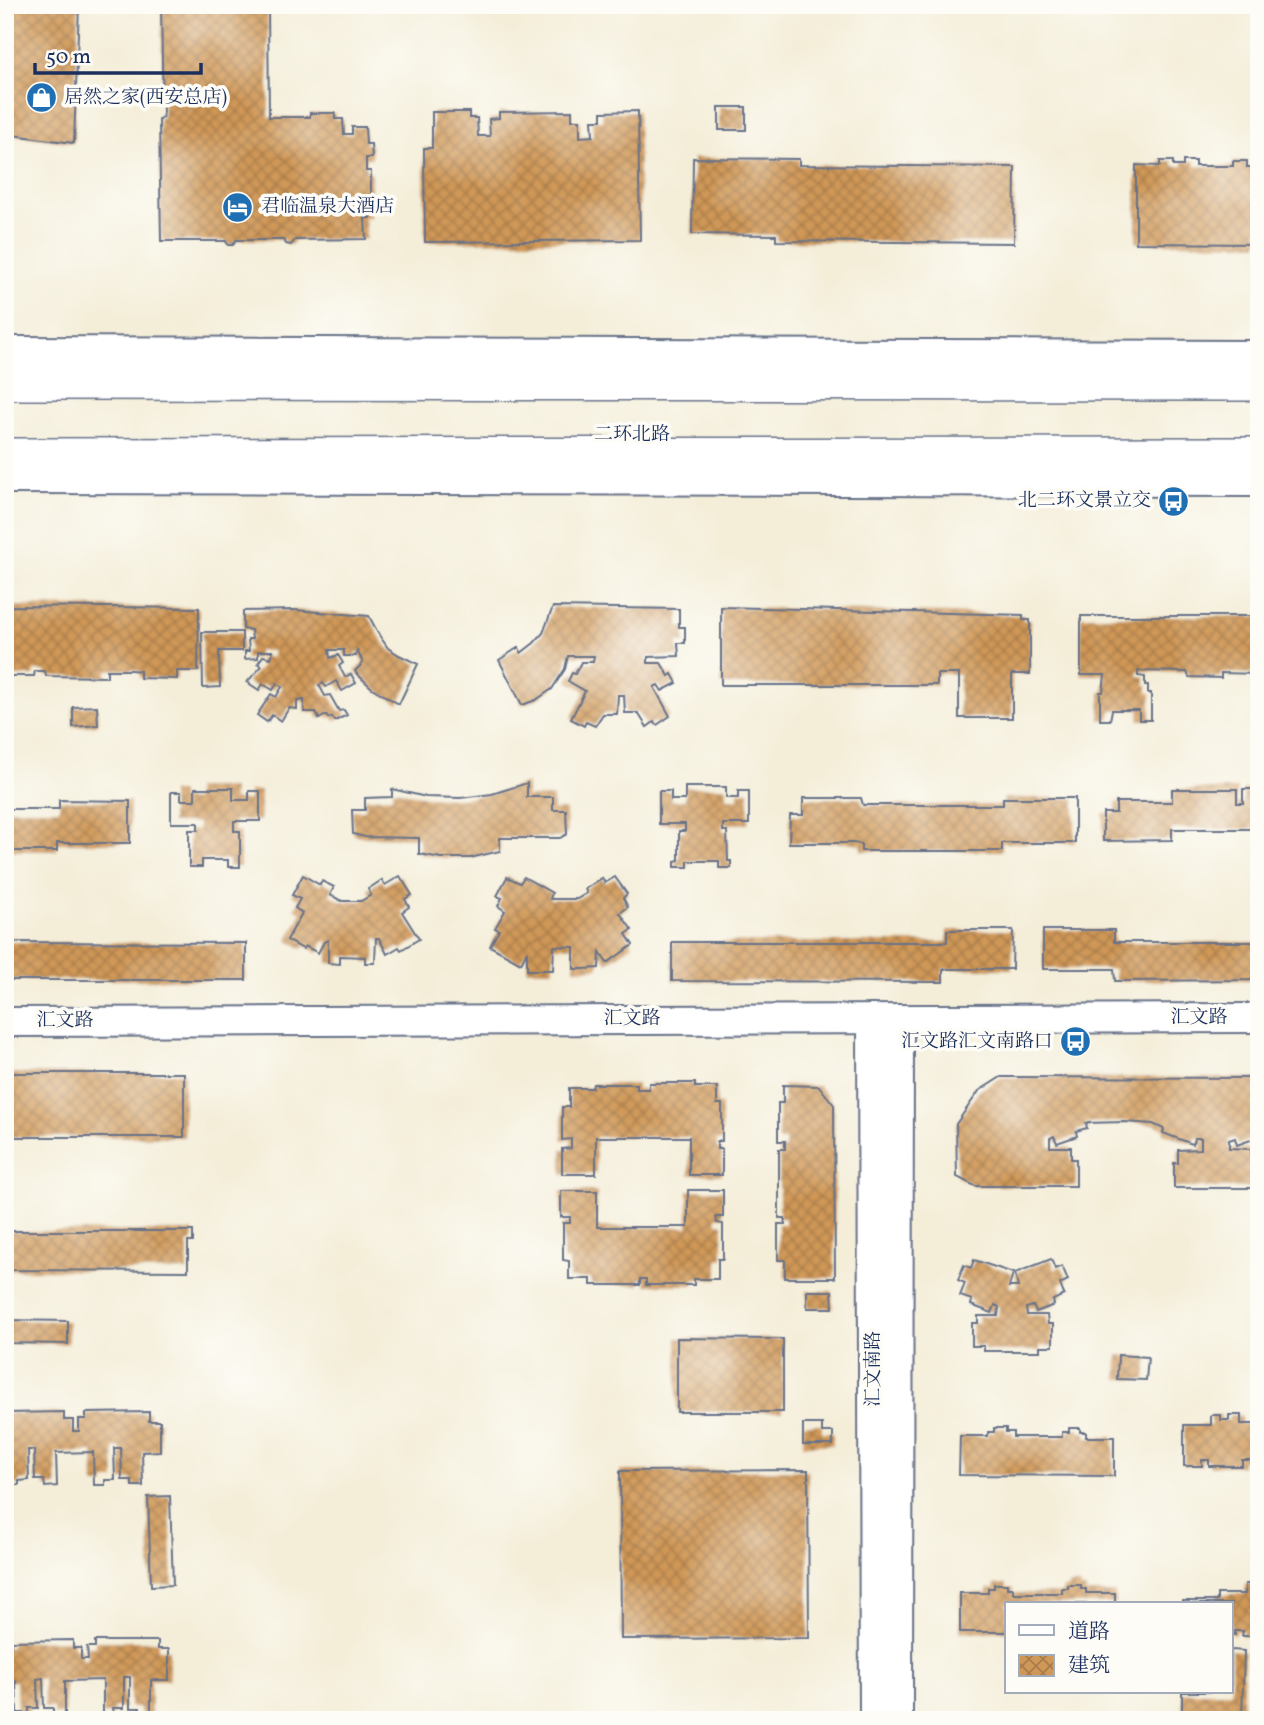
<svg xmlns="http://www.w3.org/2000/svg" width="1264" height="1725" viewBox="0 0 1264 1725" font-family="Vollkorn,'Noto Serif SC',serif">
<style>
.building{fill:url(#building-cross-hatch)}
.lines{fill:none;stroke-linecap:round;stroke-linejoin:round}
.secondary-casing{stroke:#677289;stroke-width:32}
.highway-casing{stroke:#677289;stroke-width:40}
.secondary{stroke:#fff;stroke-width:28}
.highway{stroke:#fff;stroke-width:37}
.labels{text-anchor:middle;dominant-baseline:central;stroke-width:7;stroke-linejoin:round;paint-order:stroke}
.poi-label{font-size:19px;fill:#1b2f5e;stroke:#fdfcf7;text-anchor:start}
.street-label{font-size:19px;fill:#1b2f5e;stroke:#fdfcf7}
</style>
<defs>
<pattern id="building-cross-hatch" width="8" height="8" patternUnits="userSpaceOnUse" patternTransform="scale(1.75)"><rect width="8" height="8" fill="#d09857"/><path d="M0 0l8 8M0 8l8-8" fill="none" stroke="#a87c4b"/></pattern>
</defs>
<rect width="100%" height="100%" fill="#fdfcf7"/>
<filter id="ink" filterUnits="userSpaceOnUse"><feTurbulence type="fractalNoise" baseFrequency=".0143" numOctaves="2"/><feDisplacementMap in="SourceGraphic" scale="14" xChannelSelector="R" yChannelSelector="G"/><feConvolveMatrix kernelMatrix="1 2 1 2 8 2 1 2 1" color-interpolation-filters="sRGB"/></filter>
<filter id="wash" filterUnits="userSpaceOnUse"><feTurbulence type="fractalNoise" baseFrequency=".00686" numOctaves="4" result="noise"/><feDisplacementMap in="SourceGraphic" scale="28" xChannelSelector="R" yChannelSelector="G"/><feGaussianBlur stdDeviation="1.57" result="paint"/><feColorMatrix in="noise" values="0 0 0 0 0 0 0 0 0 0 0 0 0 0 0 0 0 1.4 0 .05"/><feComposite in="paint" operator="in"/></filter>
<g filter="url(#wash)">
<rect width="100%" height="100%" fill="#f4eed9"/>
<g id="blocks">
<g class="building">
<polygon points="5,5 79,5 74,143 5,134"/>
<polygon points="161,5 268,5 269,117 310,117 310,113 335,113 335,119 343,119 344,134 352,134 352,127 365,127 366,144 371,144 372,158 366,158 366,171 371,171 371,199 366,199 366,205 370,205 370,218 365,218 366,239 295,240 291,245 286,244 284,240 236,240 233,245 228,245 226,241 161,241 159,119 163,117"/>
<rect x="719" y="107" width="27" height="23"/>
<polygon points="572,111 572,120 580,120 580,137 593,136 592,120 602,120 602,112 638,111 640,240 425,242 424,148 432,148 432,112 469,112 469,118 477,118 478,136 490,136 489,119 499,118 499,112"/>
<polygon points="693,158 799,159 799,165 1015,167 1014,243 776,241 776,235 692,234"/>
<polygon points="1160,161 1173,161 1173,166 1183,166 1183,161 1195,161 1195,166 1233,166 1233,161 1247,161 1247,167 1259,167 1259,244 1136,243 1136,165 1160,166"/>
<polygon points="5,606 199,608 198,671 177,671 177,679 140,678 140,671 131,670 107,670 107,677 46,676 45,671 35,671 34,676 5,676"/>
<polygon points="553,607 679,609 679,627 685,627 685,643 678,643 679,656 648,657 648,663 661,663 669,676 672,674 677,683 662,691 658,685 654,687 670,716 657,725 654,722 647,727 638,713 625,713 624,695 618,695 617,714 603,714 595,726 586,722 584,726 571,719 585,691 568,681 572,673 575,674 581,662 593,662 594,656 568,656 565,669 552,689 536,700 522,705 499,660 519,647 521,653 534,643 543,633"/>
<polygon points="721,607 1023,615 1023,620 1030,620 1030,674 1012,674 1012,718 959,718 959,674 937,674 937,685 721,685"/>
<polygon points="294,610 369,616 379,635 388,648 399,655 418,664 399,704 372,688 357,674 355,671 363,663 357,650 356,656 344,656 344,650 329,650 330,658 338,655 343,663 339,666 345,677 351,674 356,683 342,691 336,681 326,687 323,683 319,685 325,696 330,695 339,711 344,710 347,715 335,721 332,717 328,718 326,715 319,719 316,712 304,712 304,700 297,701 297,709 289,708 281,721 272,715 267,722 257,715 271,694 276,697 282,687 277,683 273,690 263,684 259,690 247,682 262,666 258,663 263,656 271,658 273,651 258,651 258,658 245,659 245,651 249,651 248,639 252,639 251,630 243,629 243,611"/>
<polygon points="1081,616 1259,616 1259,674 1221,673 1221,678 1189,677 1187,672 1138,671 1138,676 1145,677 1145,685 1148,685 1148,693 1151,693 1151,720 1139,720 1139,710 1112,710 1110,720 1100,720 1100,692 1103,692 1105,675 1081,675"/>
<polygon points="202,632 242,632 242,651 219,651 220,687 203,688"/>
<polygon points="97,706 98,725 73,727 73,707"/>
<polygon points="527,783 527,797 553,797 553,810 566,810 567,834 560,838 500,838 500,851 470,858 441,858 419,854 419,838 365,837 353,834 352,810 365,810 365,798 392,797 392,789 426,797 460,798 492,794"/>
<polygon points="685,787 726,787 726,798 738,798 738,791 749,791 749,824 723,824 723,831 727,831 728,861 731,861 731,868 719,868 719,861 688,861 688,867 675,867 675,861 679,860 679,831 685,831 685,824 659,824 659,791 671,791 671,800 685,800"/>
<polygon points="195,788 233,788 233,800 249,800 249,791 260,791 260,821 234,821 234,831 240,831 240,867 228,867 228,860 202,860 202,867 189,867 189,830 198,830 198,823 171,823 171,792 181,792 181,800 195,800"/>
<polygon points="1172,789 1237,789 1237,803 1243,803 1243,789 1259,789 1259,829 1172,829 1172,840 1103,841 1103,813 1116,813 1116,802 1172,802"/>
<polygon points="803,798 861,798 863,805 1003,805 1003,798 1075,798 1075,843 1002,843 1002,851 861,851 861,844 852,843 789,843 790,815 803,815"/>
<polygon points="59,800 130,801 130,843 57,843 57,851 5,851 5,809 59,809"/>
<polygon points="303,875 320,885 322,881 334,887 330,895 342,901 361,901 371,895 368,889 382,880 385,885 400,876 412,895 405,899 409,907 402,912 419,939 401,950 399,947 387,954 379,938 376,938 375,963 365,963 365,957 340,956 340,964 328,963 328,940 324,942 318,953 305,946 303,949 287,940 302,913 295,908 300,899 292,895"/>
<polygon points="507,877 520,883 524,877 552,893 550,899 577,899 587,893 585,889 602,878 605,883 615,877 627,894 623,898 628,907 620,913 632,930 626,934 633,945 607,963 600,952 599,968 583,969 574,969 574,947 554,946 553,970 527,970 527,951 521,963 490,946 499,930 495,928 505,911 498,906 502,898 497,896"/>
<polygon points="947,930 1013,930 1012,969 943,969 943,982 672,981 672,942 947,942"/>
<polygon points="1043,930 1114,930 1114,942 1259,942 1259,980 1115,981 1114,969 1043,969"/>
<polygon points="5,942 246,943 246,980 5,980"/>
<rect x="5" y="1073" width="179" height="64"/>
<polygon points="1001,1077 1259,1078 1259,1137 1237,1145 1235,1138 1229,1140 1229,1148 1251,1149 1252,1164 1257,1164 1257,1188 1174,1188 1174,1163 1178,1163 1178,1150 1201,1149 1201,1138 1195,1138 1192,1144 1163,1133 1164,1129 1153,1124 1125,1122 1086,1123 1087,1128 1076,1131 1077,1136 1057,1143 1054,1136 1050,1138 1050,1147 1071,1147 1071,1159 1076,1159 1076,1186 975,1186 957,1177 956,1124 979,1091"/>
<polygon points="649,1083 695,1083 695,1087 717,1087 717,1104 722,1104 722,1141 717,1141 717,1149 722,1149 722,1175 689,1175 689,1137 596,1137 596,1174 562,1174 562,1149 571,1148 571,1139 562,1140 562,1107 569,1107 569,1088 592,1088 593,1084 637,1084 637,1089 649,1089"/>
<polygon points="783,1085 819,1086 834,1105 835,1278 785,1278 785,1260 778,1260 778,1224 785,1224 785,1218 779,1218 779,1149 785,1149 785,1141 778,1141 778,1103 783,1103"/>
<polygon points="688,1190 723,1190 723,1217 716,1217 717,1223 723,1224 723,1259 718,1259 718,1279 694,1279 694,1285 646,1285 646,1279 640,1279 640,1285 591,1285 591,1279 569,1279 569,1261 563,1260 563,1223 570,1223 570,1217 561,1217 561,1191 597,1191 597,1227 688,1227"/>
<polygon points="5,1231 193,1231 193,1242 188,1242 188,1271 5,1270"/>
<polygon points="1051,1259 1055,1269 1062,1266 1068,1280 1060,1284 1064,1295 1053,1300 1054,1305 1036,1312 1033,1306 1026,1308 1027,1315 1047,1315 1048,1324 1053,1324 1053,1346 1040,1346 1040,1351 984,1351 984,1346 972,1346 972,1323 978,1323 978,1316 998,1316 999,1307 995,1305 992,1313 971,1305 972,1300 960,1296 965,1283 958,1280 964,1265 971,1268 974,1260 1013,1273 1009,1287 1018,1287 1015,1273"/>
<polygon points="807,1291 832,1291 833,1308 807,1308"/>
<polygon points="5,1320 68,1321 68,1344 5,1343"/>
<polygon points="677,1338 783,1339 783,1412 677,1412"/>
<polygon points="1118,1355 1148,1357 1146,1380 1117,1379"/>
<polygon points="64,1412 64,1420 73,1420 73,1431 79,1431 79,1419 86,1419 86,1413 149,1412 149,1421 160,1421 160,1451 142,1452 143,1486 132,1486 132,1480 122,1480 121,1448 114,1448 115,1480 105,1480 105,1485 94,1485 93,1452 56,1453 57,1486 45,1487 44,1480 35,1480 34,1450 28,1450 29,1480 19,1481 19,1485 8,1485 5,1413"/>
<polygon points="1211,1415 1221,1415 1221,1420 1229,1420 1229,1415 1241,1415 1241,1424 1259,1424 1259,1466 1252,1466 1252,1460 1242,1460 1242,1466 1209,1466 1209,1460 1202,1460 1202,1466 1184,1466 1184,1425 1211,1425"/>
<polygon points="803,1424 822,1424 822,1432 833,1432 833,1445 803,1445"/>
<polygon points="994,1428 1006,1428 1006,1432 1013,1432 1013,1437 1062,1437 1062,1432 1069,1432 1069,1428 1080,1428 1080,1432 1086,1432 1086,1437 1114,1437 1114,1476 959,1475 960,1436 988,1436 988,1432 994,1432"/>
<polygon points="808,1470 809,1638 621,1639 620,1471"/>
<polygon points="170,1496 173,1585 151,1586 148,1497"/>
<polygon points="994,1584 1007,1584 1007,1588 1013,1588 1013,1593 1062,1593 1062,1588 1068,1588 1068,1585 1081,1585 1081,1589 1086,1589 1086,1593 1115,1593 1115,1604 1007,1604 1007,1632 960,1632 960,1593 988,1593 988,1588 994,1588"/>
<polygon points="1245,1584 1257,1584 1257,1589 1259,1589 1259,1636 1242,1636 1243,1631 1235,1631 1235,1635 1231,1635 1231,1604 1183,1604 1183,1601 1217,1601 1217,1594 1245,1594"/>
<polygon points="73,1640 73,1648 81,1648 81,1659 88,1659 87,1647 95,1647 95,1641 158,1641 158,1649 169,1649 169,1680 151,1680 151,1714 140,1714 140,1708 130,1708 130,1677 124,1677 124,1708 113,1708 114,1714 103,1714 103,1680 65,1681 65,1714 53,1715 53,1708 44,1708 43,1678 37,1679 38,1708 29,1708 29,1713 17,1713 16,1681 5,1682 5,1647 11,1647 11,1641"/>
<polygon points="1231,1650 1244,1651 1242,1720 1182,1720 1182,1692 1231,1692"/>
</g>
</g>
</g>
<g filter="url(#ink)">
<use href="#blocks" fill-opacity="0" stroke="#677289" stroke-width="2"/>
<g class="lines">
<defs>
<g id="secondary">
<polyline points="5,351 1259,355"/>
<polyline points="5,479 1259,482"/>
<polyline points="872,1019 874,1720"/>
<polyline points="5,1022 1259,1018"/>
<polyline points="898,1720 899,1019"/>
</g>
<g id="highway">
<polyline points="5,381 1259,382"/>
<polyline points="5,457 1259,456"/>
</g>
</defs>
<use href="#secondary" class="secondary-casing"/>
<use href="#highway" class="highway-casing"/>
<use href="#secondary" class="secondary"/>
<use href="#highway" class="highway"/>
</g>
</g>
<defs>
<symbol id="shop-disc" viewBox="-11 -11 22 22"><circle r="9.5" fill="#1f6fb2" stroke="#fdfcf7"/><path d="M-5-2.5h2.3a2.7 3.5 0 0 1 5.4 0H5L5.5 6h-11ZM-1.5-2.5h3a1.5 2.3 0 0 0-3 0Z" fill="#fff"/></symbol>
<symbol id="hotel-disc" viewBox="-11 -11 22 22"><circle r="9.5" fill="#1f6fb2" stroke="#fdfcf7"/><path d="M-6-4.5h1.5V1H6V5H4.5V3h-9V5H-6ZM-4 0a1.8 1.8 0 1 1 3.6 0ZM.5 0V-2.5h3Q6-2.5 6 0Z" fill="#fff"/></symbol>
<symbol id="bus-disc" viewBox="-11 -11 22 22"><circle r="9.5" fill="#1f6fb2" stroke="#fdfcf7"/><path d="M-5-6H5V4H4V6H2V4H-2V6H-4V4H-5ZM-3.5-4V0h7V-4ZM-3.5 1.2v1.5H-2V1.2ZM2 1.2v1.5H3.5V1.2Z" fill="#fff"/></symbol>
</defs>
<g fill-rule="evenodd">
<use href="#shop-disc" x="24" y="80" width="35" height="35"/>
<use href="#hotel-disc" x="220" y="190" width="35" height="35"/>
<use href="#bus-disc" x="1156" y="484" width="35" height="35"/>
<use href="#bus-disc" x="1058" y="1024" width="35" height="35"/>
</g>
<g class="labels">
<g class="poi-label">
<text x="64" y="98">居然之家(西安总店)</text>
<text x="261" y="207">君临温泉大酒店</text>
<text x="1151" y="501" text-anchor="end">北二环文景立交</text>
<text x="1053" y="1042" text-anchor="end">汇文路汇文南路口</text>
</g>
<g class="street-label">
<text x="632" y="435">二环北路</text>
<text x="1199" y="1018">汇文路</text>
<text x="632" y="1019">汇文路</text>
<text x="65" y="1021">汇文路</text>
<text transform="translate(874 1369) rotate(-90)">汇文南路</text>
</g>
</g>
<rect width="1264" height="1725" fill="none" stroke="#fdfcf7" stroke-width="28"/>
<rect x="1005" y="1602" width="228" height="91" fill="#fdfcf7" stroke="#a3aaba" stroke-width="2"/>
<rect x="1019" y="1625" width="35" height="10" fill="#ffffff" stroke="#a3aaba" stroke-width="2"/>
<text x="1068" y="1638" font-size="21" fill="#1b2f5e">道路</text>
<rect x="1019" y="1655" width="35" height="21" fill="url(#building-cross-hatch)" stroke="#a3aaba" stroke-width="2"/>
<text x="1068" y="1672" font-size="21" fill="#1b2f5e">建筑</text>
<path d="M35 63v10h166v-10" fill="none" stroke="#1b2f5e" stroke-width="3.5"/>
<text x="46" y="63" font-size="21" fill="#1b2f5e" stroke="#fdfcf7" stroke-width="5" paint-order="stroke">50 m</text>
</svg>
